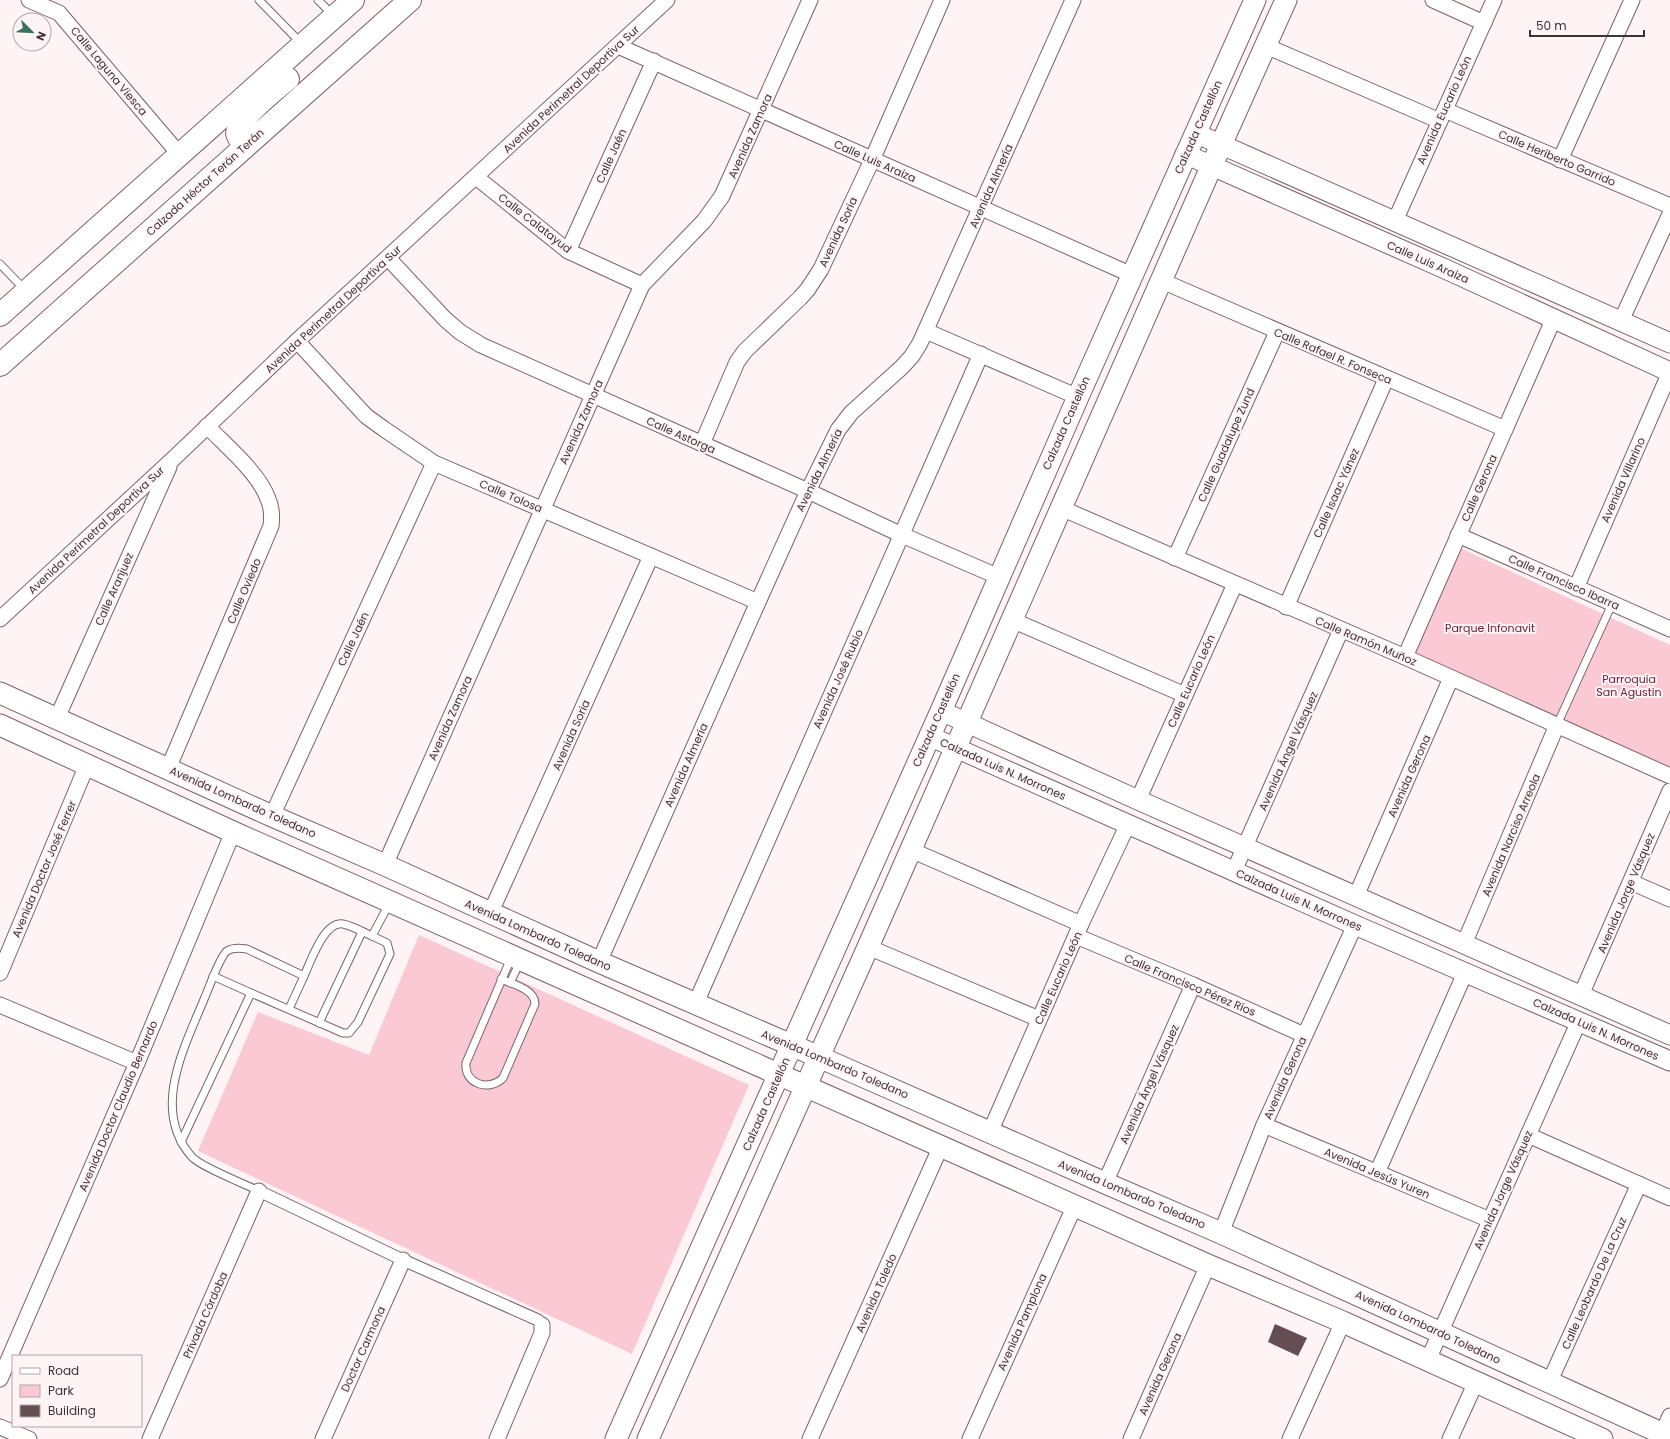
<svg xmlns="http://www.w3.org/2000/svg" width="1670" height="1439" viewBox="0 0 1670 1439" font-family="Poppins,sans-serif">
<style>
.green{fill:#fac9d4}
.building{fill:#654e53}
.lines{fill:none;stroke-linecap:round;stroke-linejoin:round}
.service-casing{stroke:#7a6368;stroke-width:9}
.pedestrian-casing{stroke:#7a6368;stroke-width:13}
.minor-casing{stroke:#7a6368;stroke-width:17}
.tertiary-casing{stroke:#7a6368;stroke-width:21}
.secondary-casing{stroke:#7a6368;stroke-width:23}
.primary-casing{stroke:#7a6368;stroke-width:24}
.service{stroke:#fff;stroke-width:7}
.pedestrian{stroke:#fff;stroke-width:11}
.minor{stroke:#fff;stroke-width:15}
.tertiary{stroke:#fff;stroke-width:19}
.secondary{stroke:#fff;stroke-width:21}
.primary{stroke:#fff;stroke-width:22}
.labels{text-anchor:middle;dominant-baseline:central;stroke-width:4;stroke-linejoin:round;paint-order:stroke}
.street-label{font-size:11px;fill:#3d3335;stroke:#fef3f5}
.park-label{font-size:11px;fill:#6d213b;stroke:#fef3f5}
</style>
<rect width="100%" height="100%" fill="#fef3f5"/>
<g class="green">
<polygon points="1458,547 1670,645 1670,769 1411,659"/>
<polygon points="419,935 749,1085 632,1354 198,1151 258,1012 369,1055"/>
</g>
<polygon class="building" points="1275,1324 1307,1338 1298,1356 1268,1342"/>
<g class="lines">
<defs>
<g id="service">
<polyline points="259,0 301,43"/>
<polyline points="318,0 333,15"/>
<polyline points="0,264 25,290"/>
<polyline points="1557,725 1612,604"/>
<polyline points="213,976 251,993"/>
<path d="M501,979C512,984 535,989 535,1004L503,1078C489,1092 464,1084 466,1063L511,958"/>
<polyline points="510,983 520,962"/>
<polyline points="289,1009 304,976"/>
<polyline points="319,1023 362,932"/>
<polyline points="181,1142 251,993 343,1033 349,1033 358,1022 390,954 387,943 372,936"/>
<path d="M259,1191C245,1184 201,1167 192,1157C150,1110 185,1046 205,997C209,988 220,956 227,951C233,947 241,948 247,949L304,976C311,961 324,921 343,924C353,926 363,932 372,936L389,904"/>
</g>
<polyline id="pedestrian" points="259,1191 403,1260 538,1320 542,1325"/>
<g id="minor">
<polyline points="29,0 59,13 180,155"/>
<polyline points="1433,0 1484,23"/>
<polyline points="618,46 1132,275"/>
<polyline points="1266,46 1440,121"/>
<polyline points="1445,110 1670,206"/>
<polyline points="1560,160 1632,0"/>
<polyline points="476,177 568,251 642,285"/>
<polyline points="1395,221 1494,0"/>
<polyline points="568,251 654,61"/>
<polyline points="388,258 445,319 460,332 481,345 808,491 902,535 999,577"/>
<polyline points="1162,281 1505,429"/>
<polyline points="1621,321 1670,214"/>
<polyline points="926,331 1078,397"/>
<polyline points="297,341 366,416 384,429 434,463 758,602"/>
<polyline points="702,444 737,362 745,351 800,298 808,289 821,269 872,160 942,0"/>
<polyline points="1061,508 1405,657 1670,776"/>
<polyline points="1458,535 1670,629"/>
<polyline points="1175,558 1277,332"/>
<polyline points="1576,588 1670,372"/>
<polyline points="1286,607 1386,379"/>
<polyline points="0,619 172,460 297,341 667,0"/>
<polyline points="1012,620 1185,695"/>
<polyline points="1405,657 1554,318"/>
<polyline points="57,718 169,467"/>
<path d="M168,769L271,526C272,517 272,507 268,499C259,473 226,446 207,426"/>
<polyline points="1138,800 1235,584"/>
<polyline points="272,816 434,463"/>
<polyline points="911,850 1081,924"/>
<polyline points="385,865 642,285 704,221 722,196 810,0"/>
<polyline points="1234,871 1341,630"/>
<polyline points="1631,882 1670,899"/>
<polyline points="1356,896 1451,678"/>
<polyline points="490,914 651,556"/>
<polyline points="1076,936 1193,985 1304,1035"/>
<polyline points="1464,944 1557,725"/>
<polyline points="868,947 1039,1019"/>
<polyline points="599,962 758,602 808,491 838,430 851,413 902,367 912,356 920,343 1073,0"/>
<polyline points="0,973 87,765"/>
<polyline points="1581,995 1670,791"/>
<polyline points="0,1005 137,1063"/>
<polyline points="695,1005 981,354"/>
<polyline points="1264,1125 1490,1220"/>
<polyline points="990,1132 1081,924 1128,824"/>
<polyline points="1528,1135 1670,1198"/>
<polyline points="1377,1173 1465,973"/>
<polyline points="1105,1183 1193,985"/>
<polyline points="1221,1233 1264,1125 1355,925"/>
<polyline points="1428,1360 1579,1021"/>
<polyline points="0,1379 137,1063 233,832"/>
<polyline points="1549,1383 1639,1184"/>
<polyline points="0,1427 29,1439"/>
<polyline points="1662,1434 1670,1416"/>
<polyline points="150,1439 259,1191"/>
<polyline points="323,1439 403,1260"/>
<polyline points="497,1439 542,1333 542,1325"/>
<polyline points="810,1439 941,1146"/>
<polyline points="970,1439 1075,1205"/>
<polyline points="1131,1439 1208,1265"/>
<polyline points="1290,1439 1343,1322"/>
<polyline points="1450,1439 1476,1382"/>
</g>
<g id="tertiary">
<polyline points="1195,133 1670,343"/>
<polyline points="1185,154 1443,268 1670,372"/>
<polyline points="941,711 1138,800 1670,1035"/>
<polyline points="929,736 1355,925 1670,1061"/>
</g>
<g id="secondary">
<polyline points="0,693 272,816 385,865 599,962 819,1057 1105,1183 1221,1233 1670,1437"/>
<polyline points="0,725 233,832 1208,1265 1343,1322 1602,1439"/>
<polyline points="616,1439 941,711 1078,397 1255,0"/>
<polyline points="648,1439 868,947 1212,165 1286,0"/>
</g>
<g id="primary">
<path d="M245,147C242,143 238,138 237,133C235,122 278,87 288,79"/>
<polyline points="0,315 353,0"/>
<polyline points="0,365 410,0"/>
</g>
</defs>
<use href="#service" class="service-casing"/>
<use href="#pedestrian" class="pedestrian-casing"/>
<use href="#minor" class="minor-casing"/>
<use href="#tertiary" class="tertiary-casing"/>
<use href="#secondary" class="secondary-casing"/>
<use href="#primary" class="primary-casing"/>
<use href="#service" class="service"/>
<use href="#pedestrian" class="pedestrian"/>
<use href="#minor" class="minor"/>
<use href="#tertiary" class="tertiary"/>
<use href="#secondary" class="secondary"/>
<use href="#primary" class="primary"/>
</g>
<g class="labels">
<g class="street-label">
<text transform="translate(109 71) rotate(50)">Calle Laguna Viesca</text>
<text transform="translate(571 89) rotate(-43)">Avenida Perimetral Deportiva Sur</text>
<text transform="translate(1444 110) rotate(-66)">Avenida Eucario León</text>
<text transform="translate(1198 127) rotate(-66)">Calzada Castellón</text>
<text transform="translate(750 136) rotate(-66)">Avenida Zamora</text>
<text transform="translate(611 156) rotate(-66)">Calle Jaén</text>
<text transform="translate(1557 158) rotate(23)">Calle Heriberto Garrido</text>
<text transform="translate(875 161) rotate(24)">Calle Luis Araiza</text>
<text transform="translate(205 182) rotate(-42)">Calzada Héctor Terán Terán</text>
<text transform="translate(991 186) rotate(-66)">Avenida Almería</text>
<text transform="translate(535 223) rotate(38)">Calle Calatayud</text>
<text transform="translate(838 232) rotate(-65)">Avenida Soria</text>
<text transform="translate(1428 262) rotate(24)">Calle Luis Araiza</text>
<text transform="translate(333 309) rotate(-43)">Avenida Perimetral Deportiva Sur</text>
<text transform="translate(1333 356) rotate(23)">Calle Rafael R. Fonseca</text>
<text transform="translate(581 422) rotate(-66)">Avenida Zamora</text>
<text transform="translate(1066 423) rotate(-66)">Calzada Castellón</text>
<text transform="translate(681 435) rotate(24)">Calle Astorga</text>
<text transform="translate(1226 445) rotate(-66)">Calle Guadalupe Zund</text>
<text transform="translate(819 470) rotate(-64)">Avenida Almería</text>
<text transform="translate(1623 480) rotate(-66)">Avenida Villarino</text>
<text transform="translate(1479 488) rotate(-66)">Calle Gerona</text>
<text transform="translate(1336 493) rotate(-66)">Calle Isaac Yánez</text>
<text transform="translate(511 496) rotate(23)">Calle Tolosa</text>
<text transform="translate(96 530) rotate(-43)">Avenida Perimetral Deportiva Sur</text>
<text transform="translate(1564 582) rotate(24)">Calle Francisco Ibarra</text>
<text transform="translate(114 589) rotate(-66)">Calle Aranjuez</text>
<text transform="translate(244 591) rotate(-67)">Calle Oviedo</text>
<text transform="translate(353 639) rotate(-65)">Calle Jaén</text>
<text transform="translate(1366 641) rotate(23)">Calle Ramón Muñoz</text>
<text transform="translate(838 679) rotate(-66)">Avenida José Rubio</text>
<text transform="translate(1191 681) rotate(-66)">Calle Eucario León</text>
<text transform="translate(450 718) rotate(-66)">Avenida Zamora</text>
<text transform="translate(936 720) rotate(-66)">Calzada Castellón</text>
<text transform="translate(571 735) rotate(-66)">Avenida Soria</text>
<text transform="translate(1288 751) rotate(-66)">Avenida Ángel Vásquez</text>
<text transform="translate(686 765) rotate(-66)">Avenida Almería</text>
<text transform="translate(1003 769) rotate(24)">Calzada Luis N. Morrones</text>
<text transform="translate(1409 776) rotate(-66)">Avenida Gerona</text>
<text transform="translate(243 802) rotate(24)">Avenida Lombardo Toledano</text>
<text transform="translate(1511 835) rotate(-67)">Avenida Narciso Arreola</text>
<text transform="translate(44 869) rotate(-67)">Avenida Doctor José Ferrer</text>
<text transform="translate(1626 893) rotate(-67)">Avenida Jorge Vásquez</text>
<text transform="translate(1299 900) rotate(24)">Calzada Luis N. Morrones</text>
<text transform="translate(538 935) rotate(24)">Avenida Lombardo Toledano</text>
<text transform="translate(1058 978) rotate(-66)">Calle Eucario León</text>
<text transform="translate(1190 985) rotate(23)">Calle Francisco Pérez Ríos</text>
<text transform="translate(1596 1029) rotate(24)">Calzada Luis N. Morrones</text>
<text transform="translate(835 1064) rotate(23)">Avenida Lombardo Toledano</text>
<text transform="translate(1285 1078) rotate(-66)">Avenida Gerona</text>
<text transform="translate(1149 1084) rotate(-66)">Avenida Ángel Vásquez</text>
<text transform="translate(766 1104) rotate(-66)">Calzada Castellón</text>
<text transform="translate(118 1106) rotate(-67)">Avenida Doctor Claudio Bernardo</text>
<text transform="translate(1377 1173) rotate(23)">Avenida Jesús Yuren</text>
<text transform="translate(1503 1190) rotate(-66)">Avenida Jorge Vásquez</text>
<text transform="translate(1132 1194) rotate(23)">Avenida Lombardo Toledano</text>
<text transform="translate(1594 1283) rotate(-66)">Calle Leobardo De La Cruz</text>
<text transform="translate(876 1293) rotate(-66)">Avenida Toledo</text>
<text transform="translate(205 1315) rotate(-66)">Privada Córdoba</text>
<text transform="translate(1022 1322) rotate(-66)">Avenida Pamplona</text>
<text transform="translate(1428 1327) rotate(25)">Avenida Lombardo Toledano</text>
<text transform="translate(363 1349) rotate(-66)">Doctor Carmona</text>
<text transform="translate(1160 1374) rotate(-66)">Avenida Gerona</text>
</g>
<g class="park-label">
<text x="1490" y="628">Parque Infonavit</text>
<text x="1629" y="679">Parroquia<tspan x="1629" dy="13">San Agustin</tspan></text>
</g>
</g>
<rect x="12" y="1355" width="130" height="72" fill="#fef3f5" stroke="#b1a6a8"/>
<rect x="20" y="1368" width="20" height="6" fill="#ffffff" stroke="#b1a6a8"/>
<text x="48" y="1375" font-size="12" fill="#3d3335">Road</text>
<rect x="20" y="1385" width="20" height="12" fill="#fac9d4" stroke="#b1a6a8"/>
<text x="48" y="1395" font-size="12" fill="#3d3335">Park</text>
<rect x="20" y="1405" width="20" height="12" fill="#654e53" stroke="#b1a6a8"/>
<text x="48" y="1415" font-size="12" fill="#3d3335">Building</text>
<g transform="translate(32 32) rotate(114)"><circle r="19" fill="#fef3f5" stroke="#b1a6a8"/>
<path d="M0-3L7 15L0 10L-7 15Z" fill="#37735d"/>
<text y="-6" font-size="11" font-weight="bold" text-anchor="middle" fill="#3d3335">N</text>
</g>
<path d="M1530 30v6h114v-6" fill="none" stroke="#3d3335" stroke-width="2"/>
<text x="1536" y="30" font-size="12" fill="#3d3335" stroke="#fef3f5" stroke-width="3" paint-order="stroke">50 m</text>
</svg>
